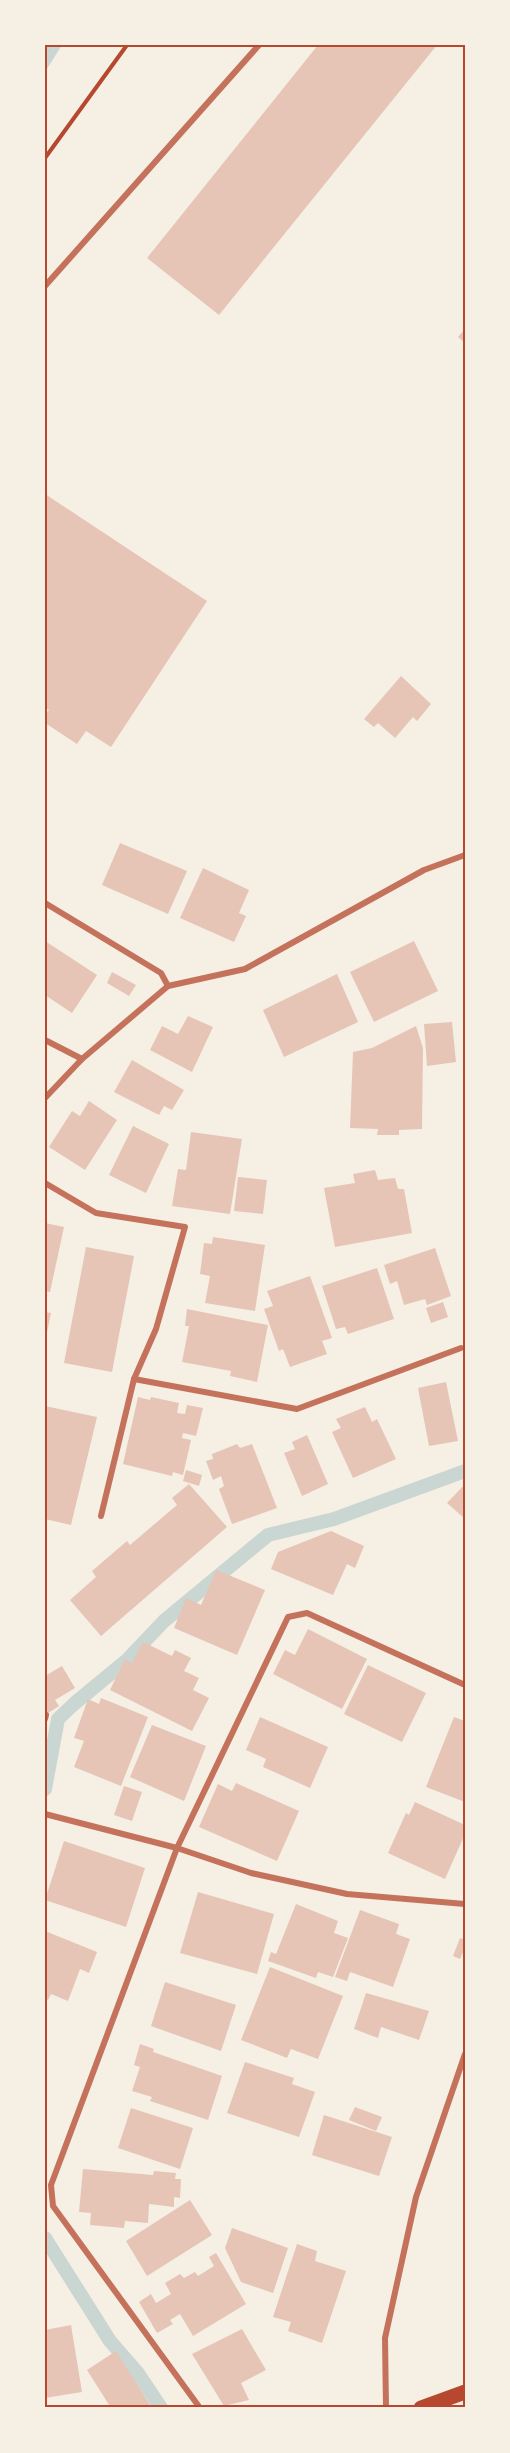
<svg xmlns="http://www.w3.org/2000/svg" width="510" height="2453" viewBox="0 0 510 2453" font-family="Raleway,sans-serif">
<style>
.water{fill:#c9d6d2}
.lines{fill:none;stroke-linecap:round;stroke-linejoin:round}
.stream{stroke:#c9d6d2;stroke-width:14}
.building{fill:#e6c5b7}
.path{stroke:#b5482f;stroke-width:4}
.minor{stroke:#c5725c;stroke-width:6}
.primary{stroke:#b5482f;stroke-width:15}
.neatline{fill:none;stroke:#b5482f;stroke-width:2}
</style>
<rect width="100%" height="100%" fill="#f6efe4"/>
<polygon class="water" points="45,45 62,45 45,72"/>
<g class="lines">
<g class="stream">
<polyline points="45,1789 58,1719 75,1703 126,1661 164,1621 268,1535 334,1519 465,1471"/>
<polyline points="45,2238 110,2341 137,2372 161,2408"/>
</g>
</g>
<g class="building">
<polygon points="318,45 437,45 219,315 147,258"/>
<polygon points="465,329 465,343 458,337"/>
<polygon points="45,494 207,601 111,747 86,731 77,744 45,723 45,715 49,710 45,707"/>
<polygon points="401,676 431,704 417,721 413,717 395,738 378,723 374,727 364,719"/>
<polygon points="120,843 187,871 168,914 102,885"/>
<polygon points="203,868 249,890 239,913 246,916 234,942 180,918"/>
<polygon points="45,941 97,975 72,1013 45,995"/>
<polygon points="414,941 438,991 374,1022 350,972"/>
<polygon points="112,972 136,985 129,996 107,983"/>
<polygon points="337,974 358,1022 284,1057 263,1010"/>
<polygon points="188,1016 213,1027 192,1072 150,1050 162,1026 178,1034"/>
<polygon points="452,1022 456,1062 427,1066 424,1024"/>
<polygon points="416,1026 423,1048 422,1129 399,1130 399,1135 377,1135 378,1129 350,1128 353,1052 372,1048"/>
<polygon points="132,1060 184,1090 172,1110 164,1106 159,1115 114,1092"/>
<polygon points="89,1101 117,1120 85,1170 49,1147 72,1111 80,1116"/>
<polygon points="133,1126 169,1144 146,1193 109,1175"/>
<polygon points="191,1132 242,1139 230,1214 172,1206 178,1169 186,1170"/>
<polygon points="375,1170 378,1180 395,1178 398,1189 404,1189 412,1233 335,1247 324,1188 355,1183 353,1174"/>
<polygon points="238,1177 267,1180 263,1214 234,1211"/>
<polygon points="45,1223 64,1227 50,1292 45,1291"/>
<polygon points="213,1237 265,1245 255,1311 205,1303 210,1276 200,1274 204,1243 212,1244"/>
<polygon points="86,1247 134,1256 112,1372 64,1363"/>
<polygon points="435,1248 451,1296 427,1305 425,1299 404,1305 397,1281 390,1284 384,1265"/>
<polygon points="377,1268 394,1319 348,1334 345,1327 336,1329 322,1286"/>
<polygon points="310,1276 332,1338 322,1341 327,1354 290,1367 283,1349 279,1351 264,1309 273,1306 267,1291"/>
<polygon points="443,1302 448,1317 431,1323 426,1308"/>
<polygon points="187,1309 268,1325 257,1382 230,1376 231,1371 182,1362 189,1326 185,1326"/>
<polygon points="45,1312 51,1313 46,1337 45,1337"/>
<polygon points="446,1382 458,1441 429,1446 418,1388"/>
<polygon points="138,1397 150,1400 151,1397 179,1403 177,1413 185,1414 187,1405 203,1408 196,1436 183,1433 182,1438 191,1440 183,1475 173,1472 172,1476 123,1464"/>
<polygon points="45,1406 97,1417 71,1525 45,1519"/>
<polygon points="365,1407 372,1422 377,1419 396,1459 353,1478 332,1432 341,1428 336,1419"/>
<polygon points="307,1435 328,1484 302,1496 284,1453 295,1449 292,1442"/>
<polygon points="237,1444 240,1448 252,1444 277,1508 232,1524 219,1489 224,1486 221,1476 213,1480 206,1461 213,1459 212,1454"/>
<polygon points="186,1470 202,1475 199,1486 183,1481"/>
<polygon points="189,1484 227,1527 101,1636 70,1600 96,1577 92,1571 127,1541 130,1545 177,1505 172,1498"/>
<polygon points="465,1484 465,1519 447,1503"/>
<polygon points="331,1531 364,1546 355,1568 347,1564 333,1595 271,1569 278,1552"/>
<polygon points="216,1570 265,1590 237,1655 174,1628 186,1598 201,1605"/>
<polygon points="308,1629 367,1659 342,1709 273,1674 285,1650 295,1655"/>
<polygon points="143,1642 172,1656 175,1650 191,1658 184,1671 199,1678 193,1690 209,1698 192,1731 110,1690 125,1659 132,1663"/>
<polygon points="368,1665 426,1693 402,1742 344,1714"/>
<polygon points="62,1666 75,1688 55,1700 59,1706 45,1715 45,1676"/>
<polygon points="101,1698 148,1717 121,1786 74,1767 84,1741 74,1738 88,1699 99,1704"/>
<polygon points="260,1717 328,1747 310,1788 263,1767 266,1759 246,1750"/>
<polygon points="454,1717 465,1721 465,1802 426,1787"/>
<polygon points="152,1725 206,1746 184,1801 130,1777"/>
<polygon points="236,1783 299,1811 277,1861 199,1827 218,1784 232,1791"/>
<polygon points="124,1786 142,1792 132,1821 114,1815"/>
<polygon points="415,1802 465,1825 465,1834 445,1879 388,1853 406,1813 409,1815"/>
<polygon points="64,1841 145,1868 126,1927 45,1900"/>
<polygon points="198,1892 274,1914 257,1974 180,1953"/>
<polygon points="296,1904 338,1921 334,1933 348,1938 333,1977 318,1972 316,1978 268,1961 271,1952 276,1954"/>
<polygon points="360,1910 399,1924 396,1934 410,1939 393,1987 350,1972 347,1981 335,1977"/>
<polygon points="45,1931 97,1952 89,1973 80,1969 68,2001 51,1994 48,2000 45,1998"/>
<polygon points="460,1938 465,1940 465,1948 460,1959 453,1956"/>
<polygon points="270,1967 343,1996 318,2059 291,2049 287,2058 241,2040"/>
<polygon points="165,1982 236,2005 221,2051 151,2026"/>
<polygon points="366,1993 429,2011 419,2040 381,2027 378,2038 354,2029"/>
<polygon points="140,2044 154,2049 153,2052 222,2076 208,2120 150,2101 152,2097 132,2091 140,2067 134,2065"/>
<polygon points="245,2062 294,2078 292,2084 315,2092 299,2137 227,2113"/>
<polygon points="355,2107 382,2117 376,2131 349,2120"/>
<polygon points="131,2108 193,2128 180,2169 118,2148"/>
<polygon points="324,2115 392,2137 379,2176 312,2155"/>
<polygon points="83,2169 153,2175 154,2171 176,2173 175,2179 181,2179 180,2198 174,2197 174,2207 149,2204 148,2223 125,2221 124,2228 90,2225 91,2213 79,2212"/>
<polygon points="190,2200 212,2235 147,2276 126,2241"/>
<polygon points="232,2228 288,2248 273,2293 241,2282 225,2248"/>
<polygon points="297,2244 317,2251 315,2261 346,2271 322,2343 288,2331 291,2322 273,2317"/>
<polygon points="216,2253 246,2304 193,2336 180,2314 170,2320 173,2324 157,2333 139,2302 151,2294 156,2303 171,2294 165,2283 180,2274 184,2278 195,2272 198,2276 214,2266 209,2257"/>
<polygon points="71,2325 82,2392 45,2398 45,2330"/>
<polygon points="242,2329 266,2370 241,2383 249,2400 224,2406 192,2354"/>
<polygon points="116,2351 152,2408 111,2408 87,2370"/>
</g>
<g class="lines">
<polyline class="path" points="45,158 127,45"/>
<g class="minor">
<polyline points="45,286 259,45"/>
<polyline points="45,903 161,973 168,986"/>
<polyline points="45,1040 82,1059"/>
<polyline points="45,1098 82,1059 168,986 245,969 424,870 465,855"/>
<polyline points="45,1183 96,1213 185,1227 156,1329 134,1379 297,1409 461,1348"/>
<polyline points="101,1516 134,1379"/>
<polyline points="45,1719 46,1715"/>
<polyline points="45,1814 177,1848 251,1873 347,1894 465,1904"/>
<polyline points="200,2408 53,2206 51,2185 177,1848 288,1617 307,1613 465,1685"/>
<polyline points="386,2408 385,2338 416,2197 465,2054"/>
</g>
<polyline class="primary" points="421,2408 465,2392"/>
</g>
<rect width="510" height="2453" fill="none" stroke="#f6efe4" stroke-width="93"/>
<rect x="46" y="46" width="418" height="2360" class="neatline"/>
</svg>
